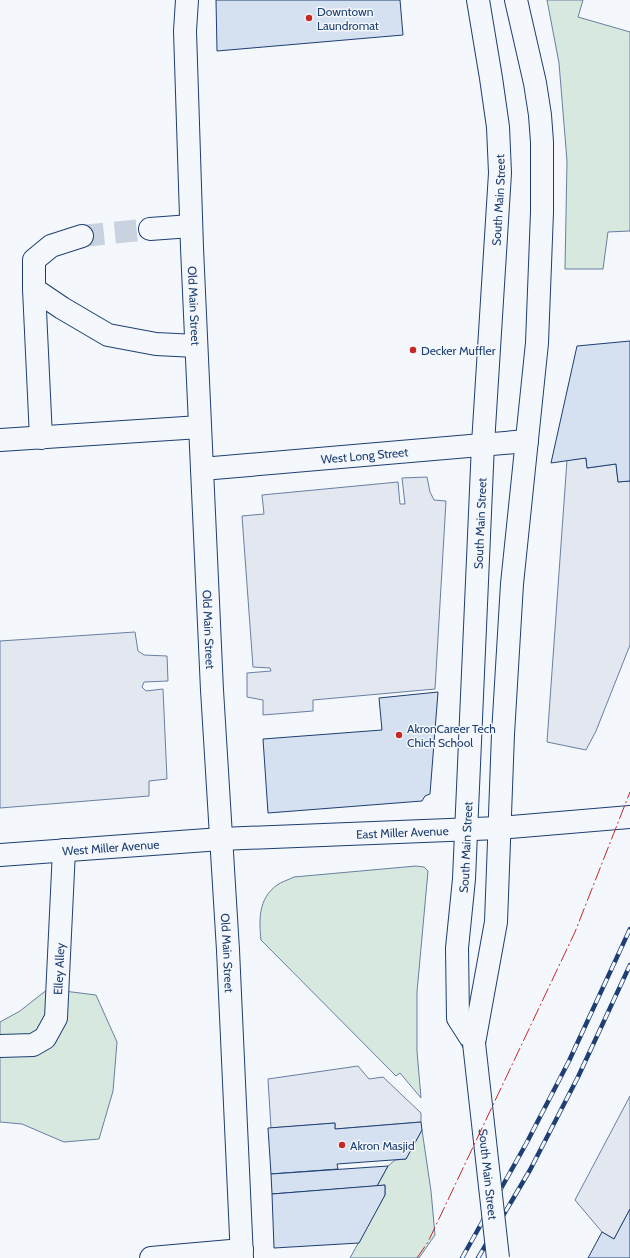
<svg xmlns="http://www.w3.org/2000/svg" width="630" height="1258" viewBox="0 0 630 1258" font-family="Cabin,sans-serif">
<style>
.green{fill:#d7e8df;stroke:#687fa3}
.parking{fill:#e3e8f0;stroke:#687fa3}
.building{fill:#d5e0f0;stroke:#1d3f73}
.lines{fill:none;stroke-linecap:round;stroke-linejoin:round}
.minor-tunnel{stroke:#c9d2e0;stroke-width:22;stroke-dasharray:22 11;stroke-linecap:butt}
.minor-casing{stroke:#1d3f73;stroke-width:24}
.major-casing{stroke:#1d3f73;stroke-width:24}
.minor{stroke:#f4f7fb;stroke-width:22}
.major{stroke:#f4f7fb;stroke-width:22}
.rail-casing{stroke:#1d3f73;stroke-width:4.5}
.rail{stroke:#f4f7fb;stroke-width:3;stroke-dasharray:9;stroke-linecap:butt}
.major-bridge-casing{stroke:#1d3f73;stroke-width:24;stroke-linecap:butt}
.major-bridge{stroke:#f4f7fb;stroke-width:22}
.power{stroke:#c62828;stroke-width:1;stroke-dasharray:14 3 2 3;stroke-linecap:butt}
.poi-dot{fill:#c62828;stroke:#f4f7fb;stroke-width:1.5}
.labels{text-anchor:middle;dominant-baseline:central;stroke-width:3;stroke-linejoin:round;paint-order:stroke}
.poi-label{font-size:12px;fill:#1d3f73;stroke:#f4f7fb;text-anchor:start}
.street-label{font-size:12px;fill:#1d3f73;stroke:#f4f7fb}
</style>
<rect width="100%" height="100%" fill="#f4f7fb"/>
<g class="green">
<polygon points="547,0 583,0 578,17 630,32 630,231 608,232 603,269 565,269 567,161 559,63"/>
<path d="M416,866L424,867L428,871L417,992V1051L421,1098L400,1073L396,1076L261,940C259,920 258,899 277,885C281,882 288,880 294,877Z"/>
<polygon points="48,989 96,995 117,1042 113,1091 99,1139 64,1142 22,1124 0,1122 0,1022 20,1011"/>
<polygon points="422,1130 431,1191 435,1235 419,1258 350,1258 385,1195 385,1185 377,1186 388,1166 395,1160 406,1159"/>
</g>
<g class="parking">
<polygon points="586,458 587,468 616,464 618,482 630,481 630,645 596,731 586,750 547,742 567,460"/>
<polygon points="427,477 430,492 434,500 446,501 435,689 313,700 313,711 263,715 263,700 247,697 247,673 271,671 270,668 253,667 242,516 264,514 262,495 398,482 400,504 405,504 402,478"/>
<polygon points="135,632 138,651 144,655 167,656 168,681 144,682 142,687 146,691 163,689 167,779 149,781 149,796 0,808 0,641"/>
<polygon points="358,1066 369,1079 383,1077 421,1113 421,1122 335,1129 335,1123 271,1128 268,1079"/>
<polygon points="630,1096 630,1209 614,1239 602,1232 575,1200"/>
</g>
<g class="building">
<polygon points="216,0 400,0 403,35 217,51"/>
<polygon points="630,341 630,481 618,482 616,464 587,468 586,458 551,463 577,346"/>
<polygon points="438,692 430,794 425,796 422,801 268,813 263,739 382,730 379,698"/>
<polygon points="421,1122 422,1130 406,1159 337,1164 338,1169 271,1174 268,1128 335,1123 335,1129"/>
<polygon points="388,1166 377,1186 272,1194 271,1174"/>
<polygon points="385,1185 385,1195 359,1243 274,1248 272,1194"/>
<polygon points="630,1209 630,1258 588,1258 602,1232 614,1239"/>
</g>
<g class="lines">
<polyline class="minor-tunnel" points="82,236 150,229"/>
<defs>
<g id="minor">
<polyline points="150,229 191,226"/>
<polyline points="34,289 62,308 108,335 156,344 196,346"/>
<polyline points="41,438 34,289 34,260 51,246 82,236"/>
<polyline points="0,440 200,427"/>
<path id="s1" d="M202,469L527,441"/>
<path id="s2" d="M0,1046L33,1045L45,1038L56,1018L64,850"/>
<polyline points="151,1258 242,1250"/>
</g>
<g id="major">
<path id="s3" d="M187,0L185,31L192,248L212,690L228,950L242,1258"/>
<path id="s4" d="M0,855L221,839L499,828L630,817"/>
<path id="s5" d="M474,1043L458,1018L457,948L464,879L483,444L500,173L498,127L491,78L478,0"/>
<polyline points="474,1043 496,922 503,734 512,584 537,343 542,212 542,142 540,115 535,83 516,0"/>
</g>
</defs>
<use href="#minor" class="minor-casing"/>
<use href="#major" class="major-casing"/>
<use href="#minor" class="minor"/>
<use href="#major" class="major"/>
<defs>
<g id="rail">
<polyline points="462,1258 526,1144 569,1061 630,929"/>
<polyline points="478,1258 530,1170 578,1077 630,965"/>
</g>
</defs>
<use href="#rail" class="rail-casing"/>
<use href="#rail" class="rail"/>
<defs>
<g id="major-bridge">
<path id="s6" d="M474,1043L498,1258"/>
</g>
</defs>
<use href="#major-bridge" class="major-bridge-casing"/>
<use href="#major-bridge" class="major-bridge"/>
<polyline class="power" points="417,1258 428,1242 575,932 630,792"/>
</g>
<g class="poi-dot">
<circle cx="309" cy="18" r="4"/>
<circle cx="413" cy="350" r="4"/>
<circle cx="399" cy="735" r="4"/>
<circle cx="342" cy="1145" r="4"/>
</g>
<g class="labels">
<g class="poi-label">
<text x="317" y="11">Downtown<tspan x="317" dy="14">Laundromat</tspan></text>
<text x="421" y="350">Decker Muffler</text>
<text x="407" y="728">AkronCareer Tech<tspan x="407" dy="14">Chich School</tspan></text>
<text x="350" y="1145">Akron Masjid</text>
</g>
<g class="street-label">
<text stroke="none"><textPath href="#s5" startOffset="849">South Main Street</textPath></text>
<text stroke="none"><textPath href="#s3" startOffset="306">Old Main Street</textPath></text>
<text stroke="none"><textPath href="#s1" startOffset="163">West Long Street</textPath></text>
<text stroke="none"><textPath href="#s5" startOffset="525">South Main Street</textPath></text>
<text stroke="none"><textPath href="#s3" startOffset="630">Old Main Street</textPath></text>
<text stroke="none"><textPath href="#s4" startOffset="403">East Miller Avenue</textPath></text>
<text stroke="none"><textPath href="#s4" startOffset="111">West Miller Avenue</textPath></text>
<text stroke="none"><textPath href="#s5" startOffset="201">South Main Street</textPath></text>
<text stroke="none"><textPath href="#s3" startOffset="954">Old Main Street</textPath></text>
<text stroke="none"><textPath href="#s2" startOffset="119">Elley Alley</textPath></text>
<text stroke="none"><textPath href="#s6" startOffset="132">South Main Street</textPath></text>
</g>
</g>
</svg>
